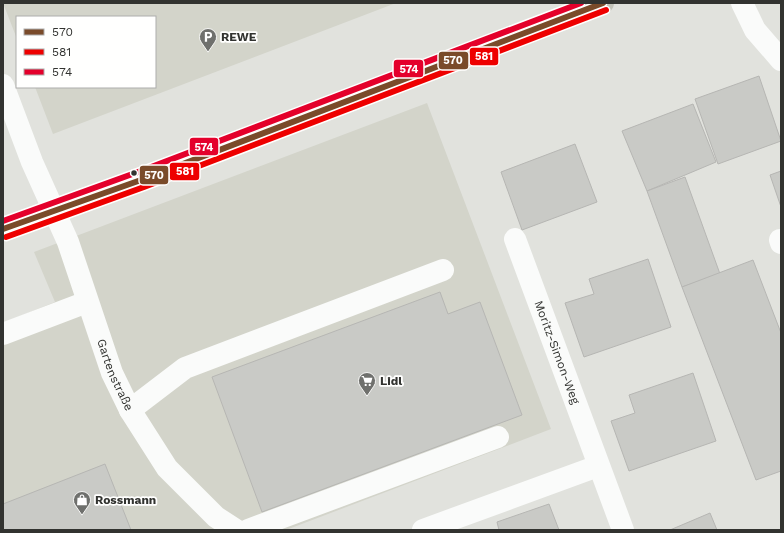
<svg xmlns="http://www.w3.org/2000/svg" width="784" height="533" viewBox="0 0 784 533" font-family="'Work Sans',sans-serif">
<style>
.built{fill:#d3d4ca}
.building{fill:#c9cac6;stroke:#b6b6b3}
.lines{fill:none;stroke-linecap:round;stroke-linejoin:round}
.minor{stroke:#fafbfa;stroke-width:22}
.major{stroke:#c3c3b9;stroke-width:22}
.bus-1-casing{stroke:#fffffe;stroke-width:9}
.bus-2-casing{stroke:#fffffe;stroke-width:9}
.bus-3-casing{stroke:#fffffe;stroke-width:9}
.bus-1{stroke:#7a4b2a;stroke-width:6}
.bus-2{stroke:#e00;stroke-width:6}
.bus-3{stroke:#e4002b;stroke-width:6}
.bus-dot{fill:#323330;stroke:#fffffe;stroke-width:1.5}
.labels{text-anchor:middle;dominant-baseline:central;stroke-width:3.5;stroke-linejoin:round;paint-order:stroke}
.poi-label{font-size:12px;font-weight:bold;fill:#323330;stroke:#fffffe;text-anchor:start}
.street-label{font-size:12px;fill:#323330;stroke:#fffffe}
.line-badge{stroke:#fffffe;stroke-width:1.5}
.badge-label{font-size:11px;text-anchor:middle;font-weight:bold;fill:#fff}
</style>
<rect width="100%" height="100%" fill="#e1e2dd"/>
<g class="built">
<polygon points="3,3 396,3 53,134 35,87 155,87 155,17 17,17 17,39"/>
<polygon points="427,103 551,429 286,530 3,530 3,323 55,302 34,252"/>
</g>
<g class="building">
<polygon points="759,76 781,141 718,164 695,99"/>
<polygon points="693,104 716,162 647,191 622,131"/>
<polygon points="575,144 597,202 522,230 501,172"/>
<polygon points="781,171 781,207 770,175"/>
<polygon points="685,177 720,274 682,287 647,191"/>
<polygon points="648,259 671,327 584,357 565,303 594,294 589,279"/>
<polygon points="753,260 781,333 781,471 756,480 682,287"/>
<polygon points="440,292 448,314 480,302 522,415 262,512 212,377"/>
<polygon points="693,373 716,441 629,471 611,421 635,413 629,395"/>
<polygon points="105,464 131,530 3,530 3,504"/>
<polygon points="549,504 559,530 499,530 497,522"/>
<polygon points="710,513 717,530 670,530"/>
</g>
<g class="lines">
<g class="minor">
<polyline points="742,3 755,30 781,60"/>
<path id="s1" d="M3,85L32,162L68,242L112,373L130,410L167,468L216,517L236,530"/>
<path id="s2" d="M515,239L623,530"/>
<polyline points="780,240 781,243"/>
<polyline points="3,334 87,302"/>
<polyline points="130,410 185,368 443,270"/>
<polyline points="248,530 498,437"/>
<polyline points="423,530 598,466"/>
</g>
<polyline class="major" points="3,229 141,180 603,3"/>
<defs>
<polyline id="bus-1" points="3,229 141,180 603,3"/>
<polyline id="bus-2" points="6,237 144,187 606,10"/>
<polyline id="bus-3" points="3,221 138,172 581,3"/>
</defs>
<use href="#bus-1" class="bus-1-casing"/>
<use href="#bus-2" class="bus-2-casing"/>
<use href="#bus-3" class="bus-3-casing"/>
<use href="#bus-1" class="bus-1"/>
<use href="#bus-2" class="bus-2"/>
<use href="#bus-3" class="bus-3"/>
</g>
<defs>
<symbol id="parking-pin" viewBox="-11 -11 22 30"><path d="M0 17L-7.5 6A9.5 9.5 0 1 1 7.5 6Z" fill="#6f706d" stroke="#fffffe"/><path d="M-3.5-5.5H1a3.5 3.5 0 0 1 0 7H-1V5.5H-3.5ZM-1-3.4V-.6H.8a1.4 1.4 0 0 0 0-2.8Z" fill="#fff"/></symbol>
<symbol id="supermarket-pin" viewBox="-11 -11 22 30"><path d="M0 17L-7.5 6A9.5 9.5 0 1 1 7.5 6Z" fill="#6f706d" stroke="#fffffe"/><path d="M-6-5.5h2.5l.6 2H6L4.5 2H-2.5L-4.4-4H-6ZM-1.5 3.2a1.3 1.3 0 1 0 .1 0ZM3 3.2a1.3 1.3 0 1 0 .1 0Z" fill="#fff"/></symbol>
<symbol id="shop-pin" viewBox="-11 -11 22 30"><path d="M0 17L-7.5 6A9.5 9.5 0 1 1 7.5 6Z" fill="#6f706d" stroke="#fffffe"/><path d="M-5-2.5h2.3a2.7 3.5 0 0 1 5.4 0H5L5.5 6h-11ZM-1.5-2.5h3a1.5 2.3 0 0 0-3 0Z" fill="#fff"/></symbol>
</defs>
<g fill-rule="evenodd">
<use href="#parking-pin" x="198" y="27" width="20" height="27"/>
<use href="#supermarket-pin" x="357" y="371" width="20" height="27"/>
<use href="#shop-pin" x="72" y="490" width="20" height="27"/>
</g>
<circle class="bus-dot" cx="134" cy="173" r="3.5"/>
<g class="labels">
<g class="poi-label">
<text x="221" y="37">REWE</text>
<text x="380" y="381">Lidl</text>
<text x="95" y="500">Rossmann</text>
</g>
<g class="street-label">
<text stroke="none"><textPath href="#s2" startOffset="121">Moritz-Simon-Weg</textPath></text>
<text stroke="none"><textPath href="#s1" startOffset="311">Gartenstraße</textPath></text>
</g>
</g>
<g class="line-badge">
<rect x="469" y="47" width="30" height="19" rx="4" fill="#e00"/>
<rect x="438" y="51" width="31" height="19" rx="4" fill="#7a4b2a"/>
<rect x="393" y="59" width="31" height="19" rx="4" fill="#e4002b"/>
<rect x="189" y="137" width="30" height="19" rx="4" fill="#e4002b"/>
<rect x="169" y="162" width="31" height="19" rx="4" fill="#e00"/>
<rect x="139" y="165" width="30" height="20" rx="4" fill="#7a4b2a"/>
</g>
<g class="badge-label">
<text x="484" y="60">581</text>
<text x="453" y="64">570</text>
<text x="409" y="73">574</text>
<text x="204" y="151">574</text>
<text x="185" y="175">581</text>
<text x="154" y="179">570</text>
</g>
<rect width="784" height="533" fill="none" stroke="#323330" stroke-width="8"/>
<rect x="16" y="16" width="140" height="72" fill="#fffffe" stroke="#adadac"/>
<rect x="24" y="29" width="20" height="6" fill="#7a4b2a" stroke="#adadac"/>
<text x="52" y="36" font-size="12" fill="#323330">570</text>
<rect x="24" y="49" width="20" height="6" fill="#ee0000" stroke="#adadac"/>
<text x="52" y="56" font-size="12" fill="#323330">581</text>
<rect x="24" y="69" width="20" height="6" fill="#e4002b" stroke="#adadac"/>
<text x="52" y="76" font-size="12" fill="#323330">574</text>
</svg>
